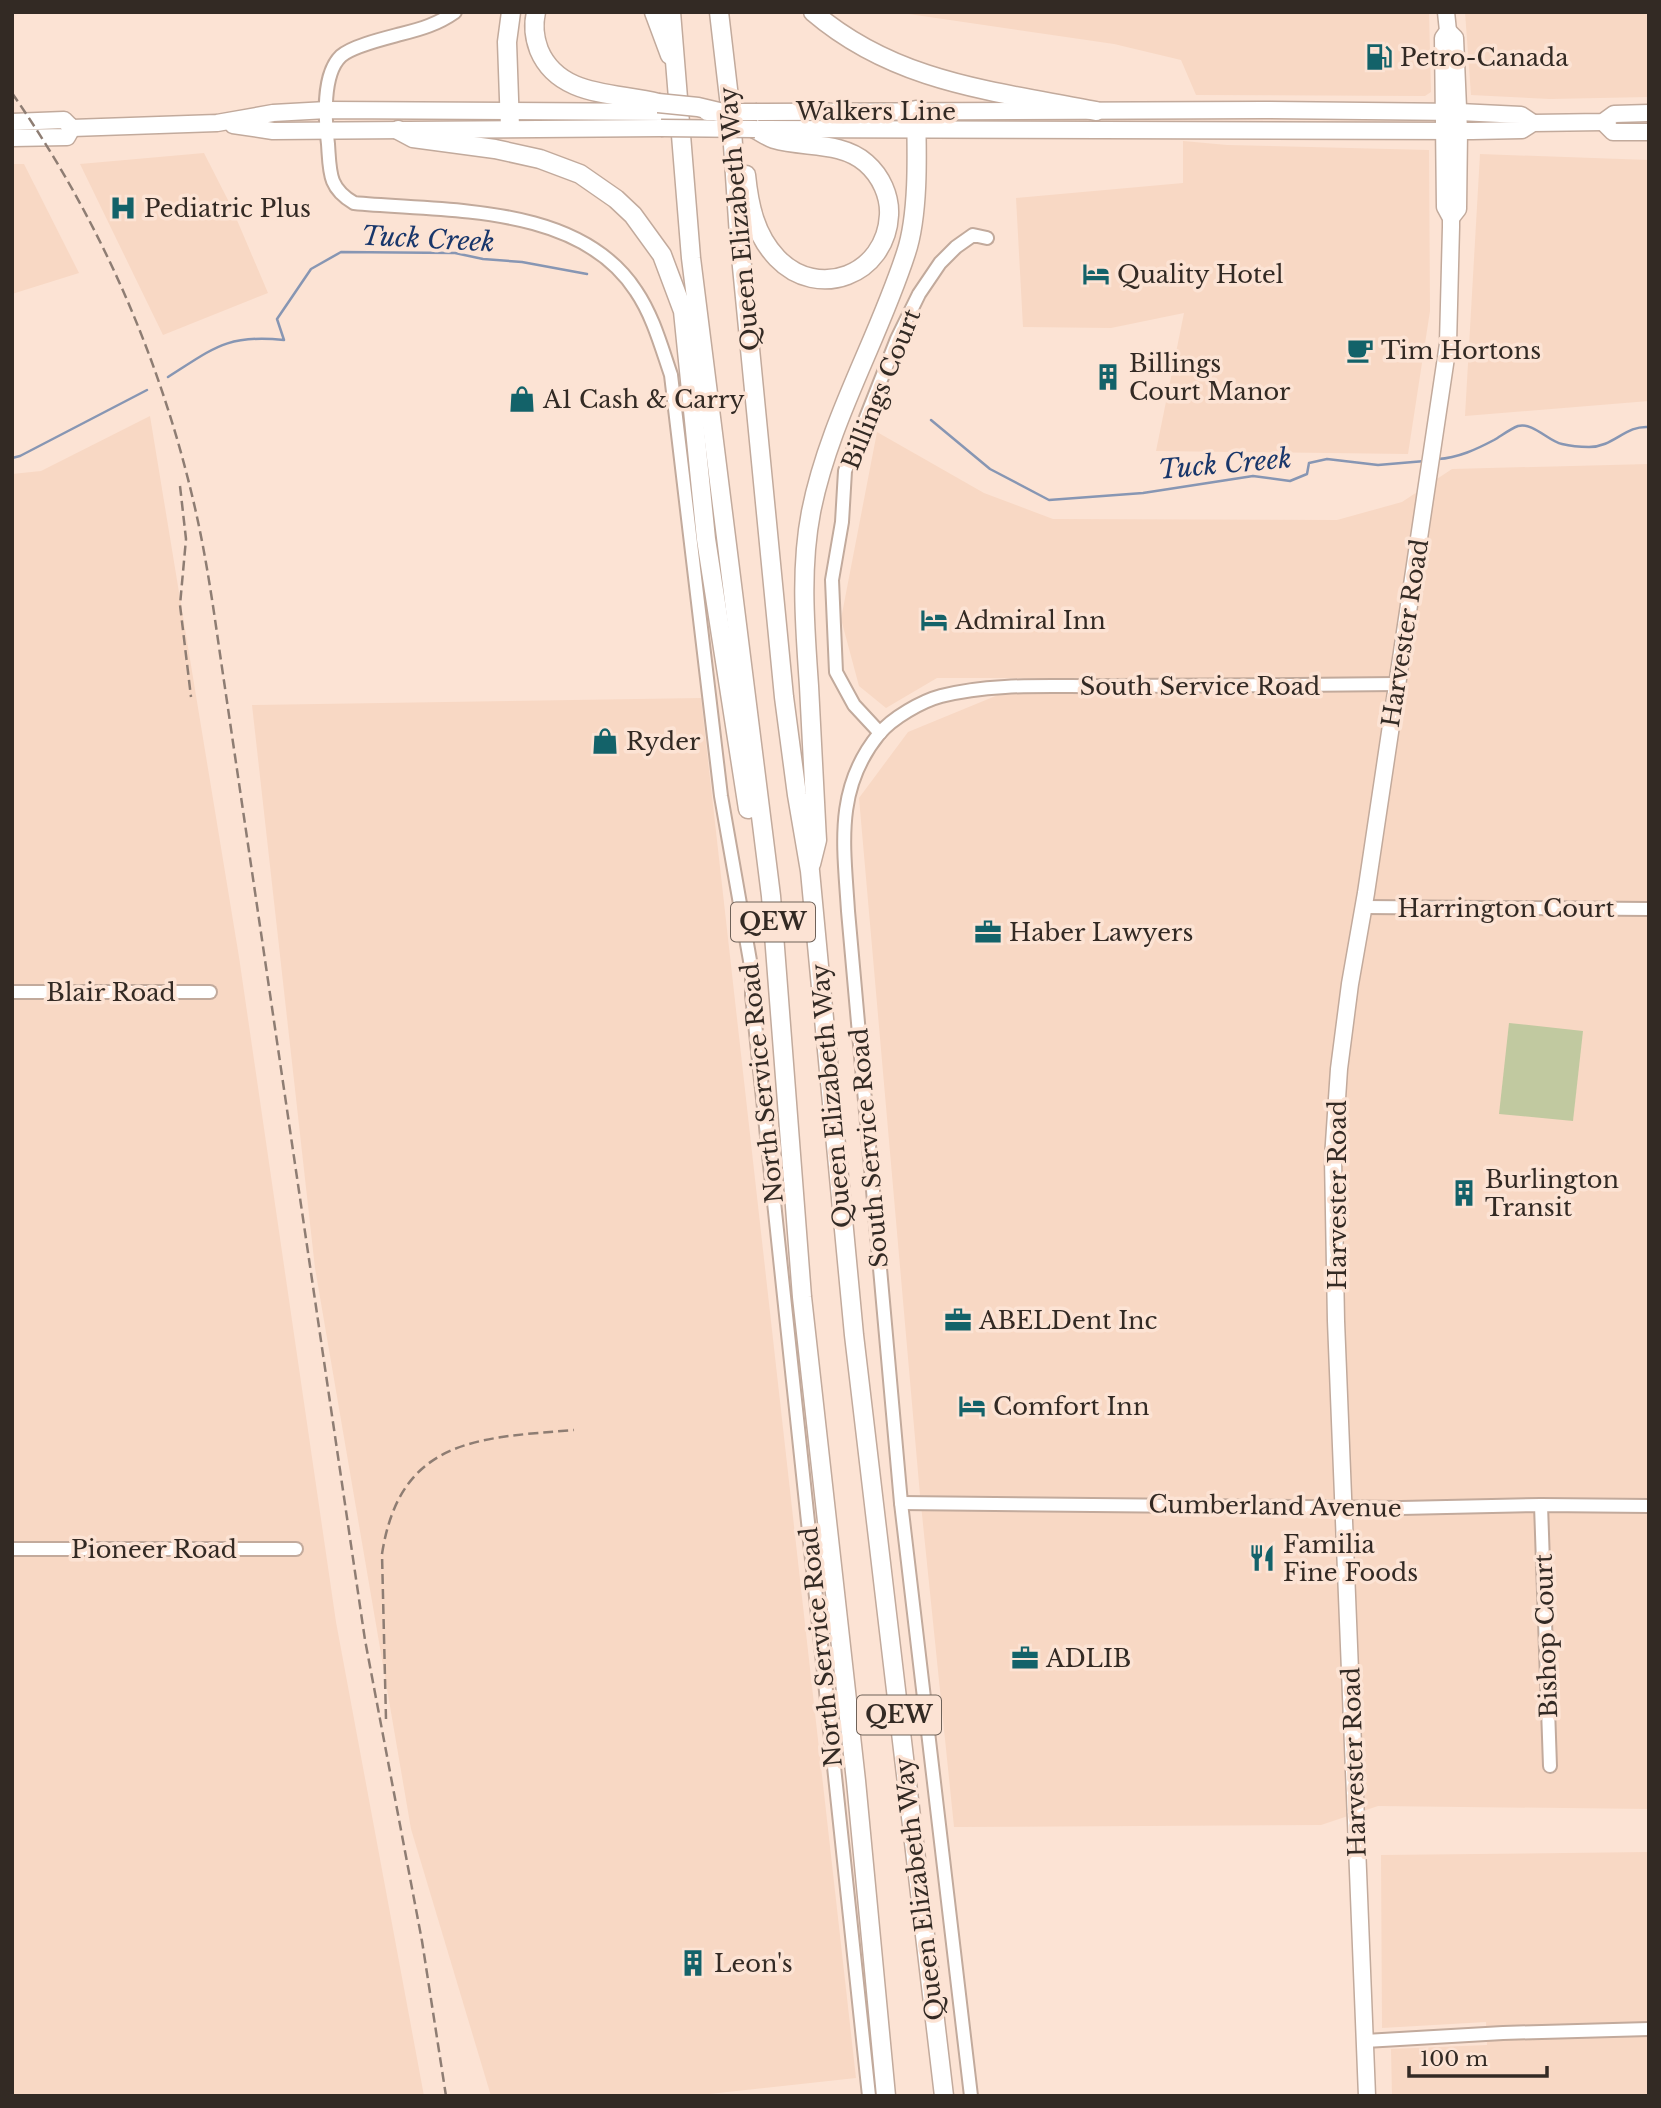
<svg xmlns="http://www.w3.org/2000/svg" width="1661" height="2108" viewBox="0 0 1661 2108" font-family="'Libre Baskerville',serif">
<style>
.built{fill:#f8d8c4}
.green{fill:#c1c9a0}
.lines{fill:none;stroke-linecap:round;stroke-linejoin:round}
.stream{stroke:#8796b3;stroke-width:2.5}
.minor-casing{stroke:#c2aa9c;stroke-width:16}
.major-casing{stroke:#c2aa9c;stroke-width:19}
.highway-casing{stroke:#c2aa9c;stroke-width:21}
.minor{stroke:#fff;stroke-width:12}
.major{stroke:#fff;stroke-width:16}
.highway{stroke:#fff;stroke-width:18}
.rail{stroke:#8e7d73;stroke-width:2.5;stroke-dasharray:10 5;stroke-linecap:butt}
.major-bridge-casing{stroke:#c2aa9c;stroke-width:19;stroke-linecap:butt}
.highway-bridge-casing{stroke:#c2aa9c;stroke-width:21;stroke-linecap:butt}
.major-bridge{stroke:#fff;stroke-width:16}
.highway-bridge{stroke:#fff;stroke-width:18}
.labels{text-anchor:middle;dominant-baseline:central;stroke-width:7;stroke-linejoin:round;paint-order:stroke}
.shield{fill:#fce3d4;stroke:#6f6259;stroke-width:2}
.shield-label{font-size:23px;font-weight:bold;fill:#332a24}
.poi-label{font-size:24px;fill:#332a24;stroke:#fce3d4;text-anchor:start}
.street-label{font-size:24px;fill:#332a24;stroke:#fce3d4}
.water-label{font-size:26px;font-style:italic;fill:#19376b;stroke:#fce3d4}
</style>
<rect width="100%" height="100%" fill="#fce3d4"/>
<g class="built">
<polygon points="895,12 1429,12 1431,92 1425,96 1196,95 1181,60 1114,44"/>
<polygon points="1465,12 1649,12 1649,97 1550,99 1471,95"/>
<polygon points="1183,141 1227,145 1429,150 1430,311 1408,454 1156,451 1184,313 1111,328 1023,327 1016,198 1183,183"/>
<polygon points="204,153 231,206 268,293 163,335 80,164"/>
<polygon points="1480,154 1649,160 1649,401 1465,416"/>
<polygon points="12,164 24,164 79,273 12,294"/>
<polygon points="150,416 239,957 336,1622 424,2096 12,2096 12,474 41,471"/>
<polygon points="877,432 984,493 1053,519 1337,520 1402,502 1452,469 1649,464 1649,1809 1378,1806 1321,1825 954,1827 920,1495 859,798 908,732 1039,678 937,678 886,708 859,686 841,619"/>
<polygon points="701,698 856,2078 691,2096 491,2096 411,1829 315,1268 252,705"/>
<polygon points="1649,1852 1649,2096 1392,2096 1391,2049 1487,2045 1486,2022 1382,2028 1381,1855"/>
</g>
<polygon class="green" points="1509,1023 1583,1031 1573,1121 1499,1114"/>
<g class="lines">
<g class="stream">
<path d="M168,377C214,348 227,334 284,340L277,319L311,269L341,252L455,253L483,259L522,262L587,274"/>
<polyline points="931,420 990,469 1049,500 1143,493 1253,476 1290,481 1307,474 1309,463 1327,459 1378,465 1425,461"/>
<polyline points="12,458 20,456 147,390"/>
<path d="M1438,459C1458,458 1477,449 1494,440C1501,436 1510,429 1518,426C1533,422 1548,441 1562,444C1570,446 1581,447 1589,447C1614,447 1625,425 1649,427"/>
</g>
<defs>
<g id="minor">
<path d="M455,12C438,24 421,29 401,34C386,38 352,46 341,56C322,74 325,120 328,144C330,172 328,188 354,203C446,212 579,203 636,291C653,316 661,346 671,375L721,796L752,972V995L869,2096"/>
<polyline points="880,733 854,705 836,672 832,580 842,522 845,471 897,339 919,294 940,263 956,247 973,235 987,238"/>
<polyline points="1364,907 1649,909"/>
<polyline points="12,992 210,992"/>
<polyline points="901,1503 1401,1508 1541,1505 1649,1506"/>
<polyline points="1541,1505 1550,1766"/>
<polyline points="12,1549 296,1549"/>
<polyline points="1365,2041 1503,2033 1649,2029"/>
<path d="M971,2096L901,1503L848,911C844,846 834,789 879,734C892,718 922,701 941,696C995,682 1056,687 1111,686C1206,686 1302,685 1397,684"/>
</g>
<g id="major">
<polyline points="1448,31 1455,38 1459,131 1458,209 1451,218"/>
<polyline points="757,112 1264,110 1459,112 1521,115 1533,123"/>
<polyline points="12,122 64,120 72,128 217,123 273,113 327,110 672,112"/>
<polyline points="1603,122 1613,132 1649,132"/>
<polyline points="233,125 273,131 661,128"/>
<polyline points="755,129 1472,131 1522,130 1533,123 1603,122 1614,114 1649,113"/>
<polyline points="12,138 67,137 72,128"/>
<polyline points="1367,2096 1336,1321 1333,1158 1339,1069 1350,984 1366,893 1448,344 1451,227 1451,218 1445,207 1443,38 1448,31 1446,12"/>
</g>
<g id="highway">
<path d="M536,12C533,25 534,37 539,50C559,98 616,92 658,103"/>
<polyline points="654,12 670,55"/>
<polyline points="671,12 691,258 771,896 802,1297 856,1781 886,2096"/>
<polyline points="719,12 731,115 739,236 784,697 797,795 810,871 854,1335 944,2096"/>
<path d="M813,12C896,83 994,91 1096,111"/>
<polyline points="510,127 507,42 511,12"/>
<polyline points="398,130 413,138 495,149 540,159 580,174 616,199 633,215 662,255 683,311 706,539 748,809"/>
<path d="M746,175C749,205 755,235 777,258C818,301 886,275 889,215C890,196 881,176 866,163C841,141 804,148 774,139C768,137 761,132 755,129"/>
<path d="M811,864L817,840C814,789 812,738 809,686C805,628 800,569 811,512C829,421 878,340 906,253C919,214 917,152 916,110"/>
</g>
</defs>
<use href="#minor" class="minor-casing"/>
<use href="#major" class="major-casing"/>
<use href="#highway" class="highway-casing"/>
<use href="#minor" class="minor"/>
<use href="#major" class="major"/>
<use href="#highway" class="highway"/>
<g class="rail">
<path d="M12,93C99,218 161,359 195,508C206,556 213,605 220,654L365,1640L422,1941L446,2096"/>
<polyline points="180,486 186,539 180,605 191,697"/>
<path d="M386,1719L382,1554C400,1438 478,1438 574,1430"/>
</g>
<defs>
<g id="major-bridge">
<polyline points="707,112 757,112"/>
<polyline points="661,128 755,129"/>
</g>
<polyline id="highway-bridge" points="658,103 698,107 719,112"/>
</defs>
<use href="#major-bridge" class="major-bridge-casing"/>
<use href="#highway-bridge" class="highway-bridge-casing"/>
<use href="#major-bridge" class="major-bridge"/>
<use href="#highway-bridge" class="highway-bridge"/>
</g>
<defs>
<symbol id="fuel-bare" viewBox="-9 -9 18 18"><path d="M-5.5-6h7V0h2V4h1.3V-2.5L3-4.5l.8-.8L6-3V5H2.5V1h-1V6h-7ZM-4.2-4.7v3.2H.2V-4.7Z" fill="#136269" stroke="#fce3d4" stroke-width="2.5" paint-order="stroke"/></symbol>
<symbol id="hospital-bare" viewBox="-9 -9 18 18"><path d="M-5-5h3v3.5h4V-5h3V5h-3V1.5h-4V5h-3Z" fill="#136269" stroke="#fce3d4" stroke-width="2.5" paint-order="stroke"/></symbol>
<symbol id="hotel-bare" viewBox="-9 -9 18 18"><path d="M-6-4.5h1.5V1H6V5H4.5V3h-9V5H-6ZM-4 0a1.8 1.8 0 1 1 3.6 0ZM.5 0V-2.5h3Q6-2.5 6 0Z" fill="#136269" stroke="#fce3d4" stroke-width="2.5" paint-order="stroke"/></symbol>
<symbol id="cafe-bare" viewBox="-9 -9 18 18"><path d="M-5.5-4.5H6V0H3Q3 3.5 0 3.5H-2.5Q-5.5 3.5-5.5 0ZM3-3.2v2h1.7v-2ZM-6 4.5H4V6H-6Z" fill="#136269" stroke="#fce3d4" stroke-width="2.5" paint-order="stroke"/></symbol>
<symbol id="building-bare" viewBox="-9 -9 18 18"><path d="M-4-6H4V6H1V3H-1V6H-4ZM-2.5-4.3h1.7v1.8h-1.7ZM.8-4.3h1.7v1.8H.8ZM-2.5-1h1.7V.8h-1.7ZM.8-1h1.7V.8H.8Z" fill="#136269" stroke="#fce3d4" stroke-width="2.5" paint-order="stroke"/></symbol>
<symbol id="shop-bare" viewBox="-9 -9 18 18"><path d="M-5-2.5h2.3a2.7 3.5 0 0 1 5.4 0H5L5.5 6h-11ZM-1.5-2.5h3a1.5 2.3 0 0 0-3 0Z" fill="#136269" stroke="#fce3d4" stroke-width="2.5" paint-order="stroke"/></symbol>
<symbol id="office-bare" viewBox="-9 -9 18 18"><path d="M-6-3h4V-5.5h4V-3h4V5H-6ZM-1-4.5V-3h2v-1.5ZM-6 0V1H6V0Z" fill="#136269" stroke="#fce3d4" stroke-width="2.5" paint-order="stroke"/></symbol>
<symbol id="restaurant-bare" viewBox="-9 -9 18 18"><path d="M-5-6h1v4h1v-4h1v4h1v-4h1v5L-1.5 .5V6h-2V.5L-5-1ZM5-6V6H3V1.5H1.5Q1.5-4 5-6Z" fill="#136269" stroke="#fce3d4" stroke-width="2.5" paint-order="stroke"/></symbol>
</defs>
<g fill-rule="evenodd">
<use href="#fuel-bare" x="1360" y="38" width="38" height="38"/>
<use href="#hospital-bare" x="104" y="189" width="38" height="38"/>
<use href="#hotel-bare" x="1077" y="255" width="38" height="38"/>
<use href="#cafe-bare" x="1341" y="331" width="38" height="38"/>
<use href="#building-bare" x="1089" y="358" width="38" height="38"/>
<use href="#shop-bare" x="503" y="380" width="38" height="38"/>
<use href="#hotel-bare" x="915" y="601" width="38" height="38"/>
<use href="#shop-bare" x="586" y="722" width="38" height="38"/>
<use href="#office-bare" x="969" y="913" width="38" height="38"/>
<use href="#building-bare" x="1445" y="1174" width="38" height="38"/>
<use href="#office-bare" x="939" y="1301" width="38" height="38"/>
<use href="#hotel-bare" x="953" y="1387" width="38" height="38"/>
<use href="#restaurant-bare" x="1243" y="1539" width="38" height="38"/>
<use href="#office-bare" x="1006" y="1639" width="38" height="38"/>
<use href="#building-bare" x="674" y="1944" width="38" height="38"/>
</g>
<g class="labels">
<g class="shield">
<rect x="731" y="902.5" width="84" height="39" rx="5"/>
<rect x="857" y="1695.5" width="84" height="39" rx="5"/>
</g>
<g class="shield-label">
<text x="773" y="922">QEW</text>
<text x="899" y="1715">QEW</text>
</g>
<g class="poi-label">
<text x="1400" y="57">Petro-Canada</text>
<text x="144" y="208">Pediatric Plus</text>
<text x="1117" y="274">Quality Hotel</text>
<text x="1381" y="350">Tim Hortons</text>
<text x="1129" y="363">Billings<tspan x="1129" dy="28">Court Manor</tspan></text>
<text x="543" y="399">A1 Cash &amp; Carry</text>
<text x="955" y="620">Admiral Inn</text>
<text x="626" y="741">Ryder</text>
<text x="1009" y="932">Haber Lawyers</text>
<text x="1485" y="1179">Burlington<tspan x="1485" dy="28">Transit</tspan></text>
<text x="979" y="1320">ABELDent Inc</text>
<text x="993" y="1406">Comfort Inn</text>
<text x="1283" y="1544">Familia<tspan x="1283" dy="28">Fine Foods</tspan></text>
<text x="1046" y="1658">ADLIB</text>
<text x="714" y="1963">Leon's</text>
</g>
<g class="street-label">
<text x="876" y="111">Walkers Line</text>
<text transform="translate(739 219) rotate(-95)">Queen Elizabeth Way</text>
<text transform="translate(881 389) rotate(-68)">Billings Court</text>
<text transform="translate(1405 633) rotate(-81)">Harvester Road</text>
<text x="1200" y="686">South Service Road</text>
<text x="1506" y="908">Harrington Court</text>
<text x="111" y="992">Blair Road</text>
<text transform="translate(762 1083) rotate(-96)">North Service Road</text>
<text transform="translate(831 1096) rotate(-95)">Queen Elizabeth Way</text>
<text transform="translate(869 1148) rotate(-95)">South Service Road</text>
<text transform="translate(1337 1195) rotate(-90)">Harvester Road</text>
<text transform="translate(1275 1506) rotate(1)">Cumberland Avenue</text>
<text x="154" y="1549">Pioneer Road</text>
<text transform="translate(1546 1636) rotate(-92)">Bishop Court</text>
<text transform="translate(821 1647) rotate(-96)">North Service Road</text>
<text transform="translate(1354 1762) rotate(-92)">Harvester Road</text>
<text transform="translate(919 1889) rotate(-97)">Queen Elizabeth Way</text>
</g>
<g class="water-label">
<text transform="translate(428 239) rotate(3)">Tuck Creek</text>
<text transform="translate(1225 464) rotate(-5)">Tuck Creek</text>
</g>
</g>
<rect width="1661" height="2108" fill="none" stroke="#332a24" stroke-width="28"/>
<path d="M1409 2066v10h138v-10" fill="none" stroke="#332a24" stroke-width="3.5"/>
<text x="1420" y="2066" font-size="21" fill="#332a24" stroke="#fce3d4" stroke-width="5" paint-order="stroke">100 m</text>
</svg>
